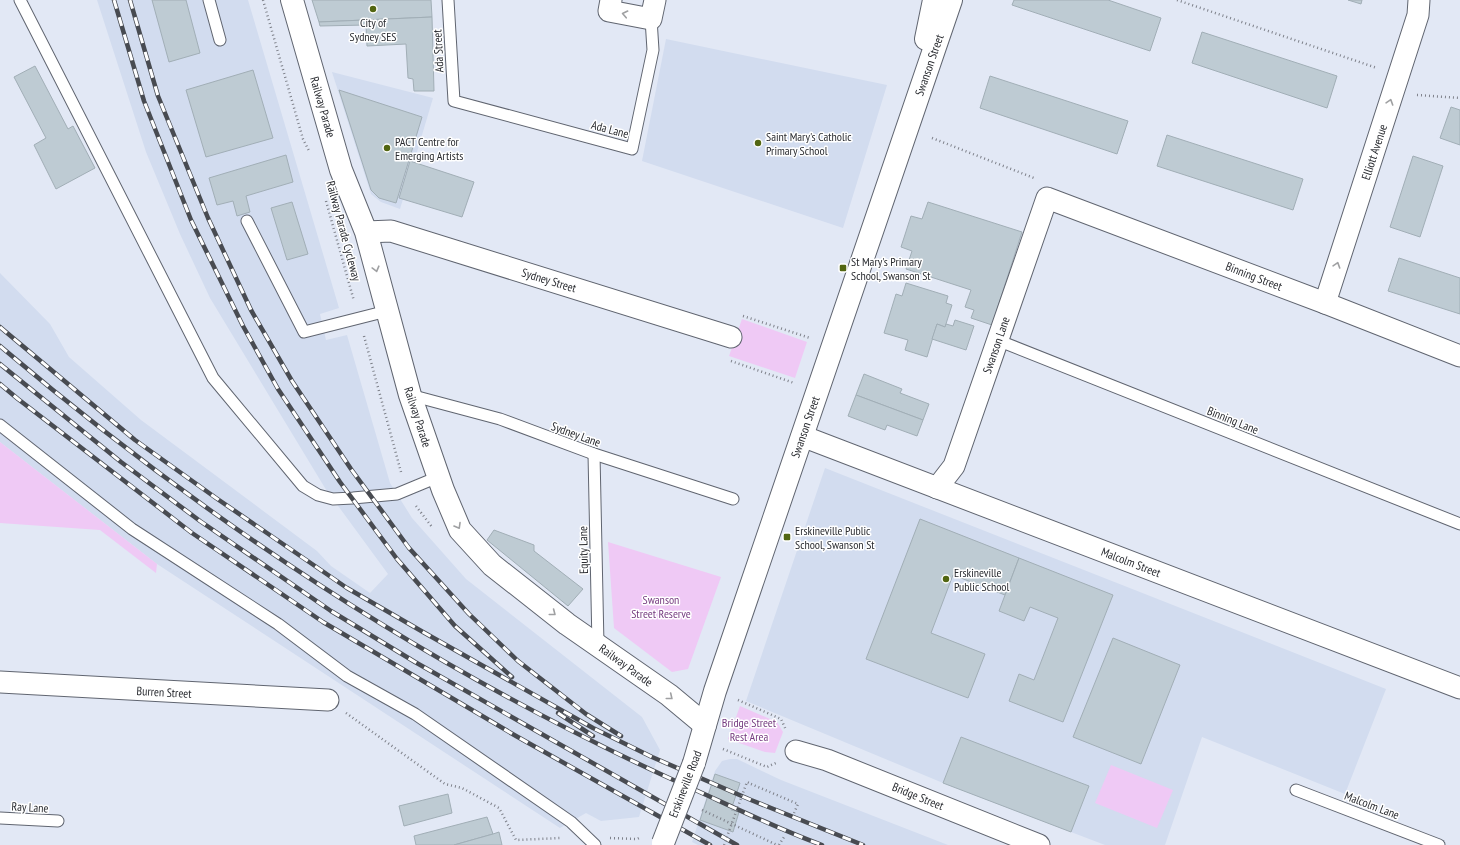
<svg xmlns="http://www.w3.org/2000/svg" width="1460" height="845" viewBox="0 0 1460 845" font-family="'PT Sans Narrow',sans-serif">
<style>
.built{fill:#d2dcef}
.green{fill:#efc9f5}
.building{fill:#becbd3;stroke:#a1aeb6}
.lines{fill:none;stroke-linecap:round;stroke-linejoin:round}
.lane-casing{stroke:#606570;stroke-width:13}
.street-casing{stroke:#606570;stroke-width:23}
.secondary-casing{stroke:#606570;stroke-width:24}
.primary-casing{stroke:#606570;stroke-width:24}
.path{stroke:#7e818a;stroke-width:2.5;stroke-dasharray:1 3;stroke-linecap:butt}
.lane{stroke:#fff;stroke-width:11}
.street{stroke:#fff;stroke-width:21}
.secondary{stroke:#fff;stroke-width:22}
.primary{stroke:#fff;stroke-width:22}
.rail-casing{stroke:#484b51;stroke-width:4.5}
.rail{stroke:#fff;stroke-width:3;stroke-dasharray:9;stroke-linecap:butt}
.primary-bridge-casing{stroke:#606570;stroke-width:24;stroke-linecap:butt}
.path-bridge{stroke:#7e818a;stroke-width:2.5;stroke-dasharray:1 3;stroke-linecap:butt}
.primary-bridge{stroke:#fff;stroke-width:22}
.oneway{stroke:#9fa0a2}
.poi-dot{fill:#526612;stroke:#fff;stroke-width:1.5}
.labels{text-anchor:middle;dominant-baseline:central;stroke-width:3;stroke-linejoin:round;paint-order:stroke}
.poi-label{font-size:12px;fill:#2a2c31;stroke:#fff;text-anchor:start}
.street-label{font-size:12px;fill:#2a2c31;stroke:#fff}
.park-label{font-size:12px;fill:#763c80;stroke:#fff}
</style>
<rect width="100%" height="100%" fill="#e2e8f5"/>
<g class="built">
<polygon points="97,0 248,0 339,308 320,314 326,340 347,335 390,483 412,518 466,579 642,717 660,750 639,817 601,821 586,813 560,828 157,564 0,442 0,273 50,324 69,357 141,420 317,551 331,566 370,593 388,574 325,488 210,298 180,234 146,152"/>
<polygon points="666,39 887,85 843,228 642,161"/>
<polygon points="332,72 433,98 400,209 381,202 371,194"/>
<polygon points="825,468 1386,689 1345,794 1202,737 1165,845 1105,845 943,783 746,701"/>
<polygon points="730,759 737,759 781,780 948,845 698,845 692,842 715,771 722,761"/>
</g>
<g class="green">
<polygon points="742,319 807,342 795,378 729,356"/>
<polygon points="0,442 157,564 156,573 100,530 0,523"/>
<polygon points="608,542 721,577 688,669 672,672 614,628"/>
<polygon points="740,706 777,722 783,732 775,753 765,752 728,739"/>
<polygon points="1111,765 1173,790 1157,828 1095,803"/>
</g>
<g class="building">
<polygon points="152,0 186,0 200,53 169,62"/>
<polygon points="312,0 431,0 432,17 319,22"/>
<polygon points="1014,0 1108,0 1161,18 1150,51 1012,5"/>
<polygon points="1348,0 1362,0 1361,4"/>
<polygon points="432,17 434,91 414,91 413,79 408,78 406,44 367,46 366,25 320,26 319,22"/>
<polygon points="1202,32 1337,76 1327,108 1192,63"/>
<polygon points="35,66 68,129 73,126 95,168 56,189 34,145 46,138 14,77"/>
<polygon points="253,70 273,138 206,157 186,90"/>
<polygon points="990,76 1128,121 1117,154 980,108"/>
<polygon points="339,90 422,117 396,203 379,198 371,190"/>
<polygon points="1451,107 1460,110 1460,145 1440,138"/>
<polygon points="1167,135 1303,179 1293,210 1157,166"/>
<polygon points="286,155 293,182 246,196 250,212 237,216 233,201 217,205 209,178"/>
<polygon points="1413,156 1443,166 1420,237 1390,227"/>
<polygon points="410,161 474,182 462,217 399,198"/>
<polygon points="292,202 308,254 287,260 271,208"/>
<polygon points="928,202 1022,232 992,325 971,318 974,310 965,307 971,290 906,269 912,251 901,247 911,216 922,219"/>
<polygon points="1399,258 1460,278 1460,314 1388,291"/>
<polygon points="906,283 948,296 946,303 952,305 945,327 937,324 927,357 905,350 908,340 884,333 896,294 902,296"/>
<polygon points="955,320 974,326 966,350 932,339 937,324 945,327 946,324 953,326"/>
<polygon points="864,374 902,389 900,393 929,404 923,420 856,395"/>
<polygon points="856,395 923,420 917,436 887,425 885,430 848,416"/>
<polygon points="920,519 1019,558 1005,595 953,575 931,633 985,654 968,698 866,659"/>
<polygon points="494,530 534,545 534,551 583,589 568,606 487,540"/>
<polygon points="1019,558 1113,595 1063,722 1009,701 1019,674 1034,680 1058,618 1030,607 1024,621 999,611"/>
<polygon points="1113,638 1180,665 1141,764 1073,737"/>
<polygon points="961,737 1089,786 1071,832 943,783"/>
<polygon points="715,774 740,783 731,810 739,812 733,832 700,820"/>
<polygon points="448,794 452,813 404,826 399,806"/>
<polygon points="487,817 493,834 454,845 416,845 414,836"/>
<polygon points="499,832 502,845 454,845 493,834"/>
</g>
<g class="lines">
<defs>
<g id="lane">
<polyline points="20,0 213,378 303,486 318,495 333,499 353,498 397,494 438,477"/>
<polyline points="209,0 220,40"/>
<polyline points="448,0 454,101 632,149 653,50 651,19"/>
<polyline points="247,221 304,332 387,311"/>
<polyline points="997,340 1460,524"/>
<polyline points="410,395 500,419 594,454 733,499"/>
<polyline points="0,425 132,529 278,624 347,676 415,714 571,822 595,845"/>
<polyline points="594,454 598,645"/>
<polyline points="1296,790 1439,845"/>
<polyline points="0,818 58,821"/>
</g>
<g id="street">
<polyline points="611,0 609,11 651,19 655,0"/>
<polyline points="366,232 391,231 731,337"/>
<polyline points="1325,303 1418,15 1419,0"/>
<polyline points="802,436 1460,688"/>
<polyline points="937,488 954,466 1047,198 1325,303 1460,356"/>
<polyline points="0,682 328,700"/>
<polyline points="796,751 827,760 1039,845"/>
</g>
<polyline id="secondary" points="292,0 341,170 366,232 410,395 443,490 460,530 492,565 567,624 669,695 705,725"/>
<g id="primary">
<polyline points="926,39 934,0"/>
<polyline points="694,763 715,691 951,0"/>
</g>
</defs>
<use href="#lane" class="lane-casing"/>
<use href="#street" class="street-casing"/>
<use href="#secondary" class="secondary-casing"/>
<use href="#primary" class="primary-casing"/>
<g class="path">
<polyline points="263,0 303,139 309,151"/>
<polyline points="1177,0 1377,68"/>
<polyline points="1417,95 1460,98"/>
<polyline points="932,138 1034,178"/>
<polyline points="326,201 354,301"/>
<polyline points="743,316 810,338"/>
<polyline points="364,336 401,472"/>
<polyline points="731,361 794,383"/>
<polyline points="416,506 432,527"/>
<polyline points="738,700 781,719 786,730"/>
<polyline points="346,713 445,784 462,788 499,808 516,840 561,838"/>
<polyline points="723,749 767,767 778,762"/>
<polyline points="751,784 798,804 794,813"/>
<polyline points="702,810 777,845"/>
<polyline points="610,838 637,839 641,837"/>
<polyline points="779,845 784,837"/>
</g>
<use href="#lane" class="lane"/>
<use href="#street" class="street"/>
<use href="#secondary" class="secondary"/>
<use href="#primary" class="primary"/>
<defs>
<g id="rail">
<polyline points="114,0 144,101 191,220 243,326 278,389 340,482 397,559 455,626 512,677"/>
<polyline points="130,0 158,96 208,218 251,310 292,381 351,469 409,548 469,614 518,661 586,714 621,736"/>
<polyline points="0,327 135,440 216,498 347,588 423,632 593,728 652,757 751,800 863,845"/>
<path d="M0,346C206,521 433,671 680,783C727,804 773,827 822,845"/>
<polyline points="0,364 121,462 200,521 331,611 415,662 737,845"/>
<polyline points="0,384 18,399 192,533 323,622 516,736 710,845"/>
<polyline points="558,713 593,736"/>
</g>
</defs>
<use href="#rail" class="rail-casing"/>
<use href="#rail" class="rail"/>
<defs>
<polyline id="primary-bridge" points="663,843 694,763"/>
</defs>
<use href="#primary-bridge" class="primary-bridge-casing"/>
<polyline class="path-bridge" points="724,845 747,782 751,784"/>
<use href="#primary-bridge" class="primary-bridge"/>
</g>
<defs><path id="oneway-chevron" d="M-2-3.5L2.5 0L-2 3.5" fill="none" stroke-width="1.6" stroke-linecap="round" stroke-linejoin="round"/></defs>
<g class="oneway">
<use href="#oneway-chevron" transform="translate(625 14) rotate(-168)"/>
<use href="#oneway-chevron" transform="translate(1390 102) rotate(-72)"/>
<use href="#oneway-chevron" transform="translate(1337 265) rotate(-72)"/>
<use href="#oneway-chevron" transform="translate(376 269) rotate(75)"/>
<use href="#oneway-chevron" transform="translate(458 526) rotate(60)"/>
<use href="#oneway-chevron" transform="translate(553 613) rotate(38)"/>
<use href="#oneway-chevron" transform="translate(670 697) rotate(39)"/>
</g>
<g class="poi-dot">
<circle cx="373" cy="9" r="4"/>
<circle cx="758" cy="143" r="4"/>
<circle cx="387" cy="148" r="4"/>
<rect x="839" y="264" width="8" height="8" rx="2"/>
<rect x="783" y="533" width="8" height="8" rx="2"/>
<circle cx="946" cy="579" r="4"/>
</g>
<g class="labels">
<g class="poi-label">
<text x="373" y="22" text-anchor="middle">City of<tspan x="373" dy="14">Sydney SES</tspan></text>
<text x="766" y="136">Saint Mary's Catholic<tspan x="766" dy="14">Primary School</tspan></text>
<text x="395" y="141">PACT Centre for<tspan x="395" dy="14">Emerging Artists</tspan></text>
<text x="851" y="261">St Mary's Primary<tspan x="851" dy="14">School, Swanson St</tspan></text>
<text x="795" y="530">Erskineville Public<tspan x="795" dy="14">School, Swanson St</tspan></text>
<text x="954" y="572">Erskineville<tspan x="954" dy="14">Public School</tspan></text>
</g>
<g class="street-label">
<text transform="translate(438 51) rotate(-93)">Ada Street</text>
<text transform="translate(929 65) rotate(-71)">Swanson Street</text>
<text transform="translate(323 107) rotate(74)">Railway Parade</text>
<text transform="translate(610 129) rotate(15)">Ada Lane</text>
<text transform="translate(1374 152) rotate(-72)">Elliott Avenue</text>
<text transform="translate(344 231) rotate(75)">Railway Parade Cycleway</text>
<text transform="translate(1254 276) rotate(21)">Binning Street</text>
<text transform="translate(549 280) rotate(17)">Sydney Street</text>
<text transform="translate(996 345) rotate(-71)">Swanson Lane</text>
<text transform="translate(418 417) rotate(72)">Railway Parade</text>
<text transform="translate(1233 420) rotate(22)">Binning Lane</text>
<text transform="translate(805 427) rotate(-71)">Swanson Street</text>
<text transform="translate(576 434) rotate(20)">Sydney Lane</text>
<text transform="translate(583 550) rotate(-91)">Equity Lane</text>
<text transform="translate(1131 562) rotate(21)">Malcolm Street</text>
<text transform="translate(626 665) rotate(36)">Railway Parade</text>
<text transform="translate(164 692) rotate(3)">Burren Street</text>
<text transform="translate(685 784) rotate(-69)">Erskineville Road</text>
<text transform="translate(918 796) rotate(22)">Bridge Street</text>
<text transform="translate(1372 805) rotate(21)">Malcolm Lane</text>
<text transform="translate(30 807) rotate(3)">Ray Lane</text>
</g>
<g class="park-label">
<text x="661" y="599">Swanson<tspan x="661" dy="14">Street Reserve</tspan></text>
<text x="749" y="722">Bridge Street<tspan x="749" dy="14">Rest Area</tspan></text>
</g>
</g>
</svg>
